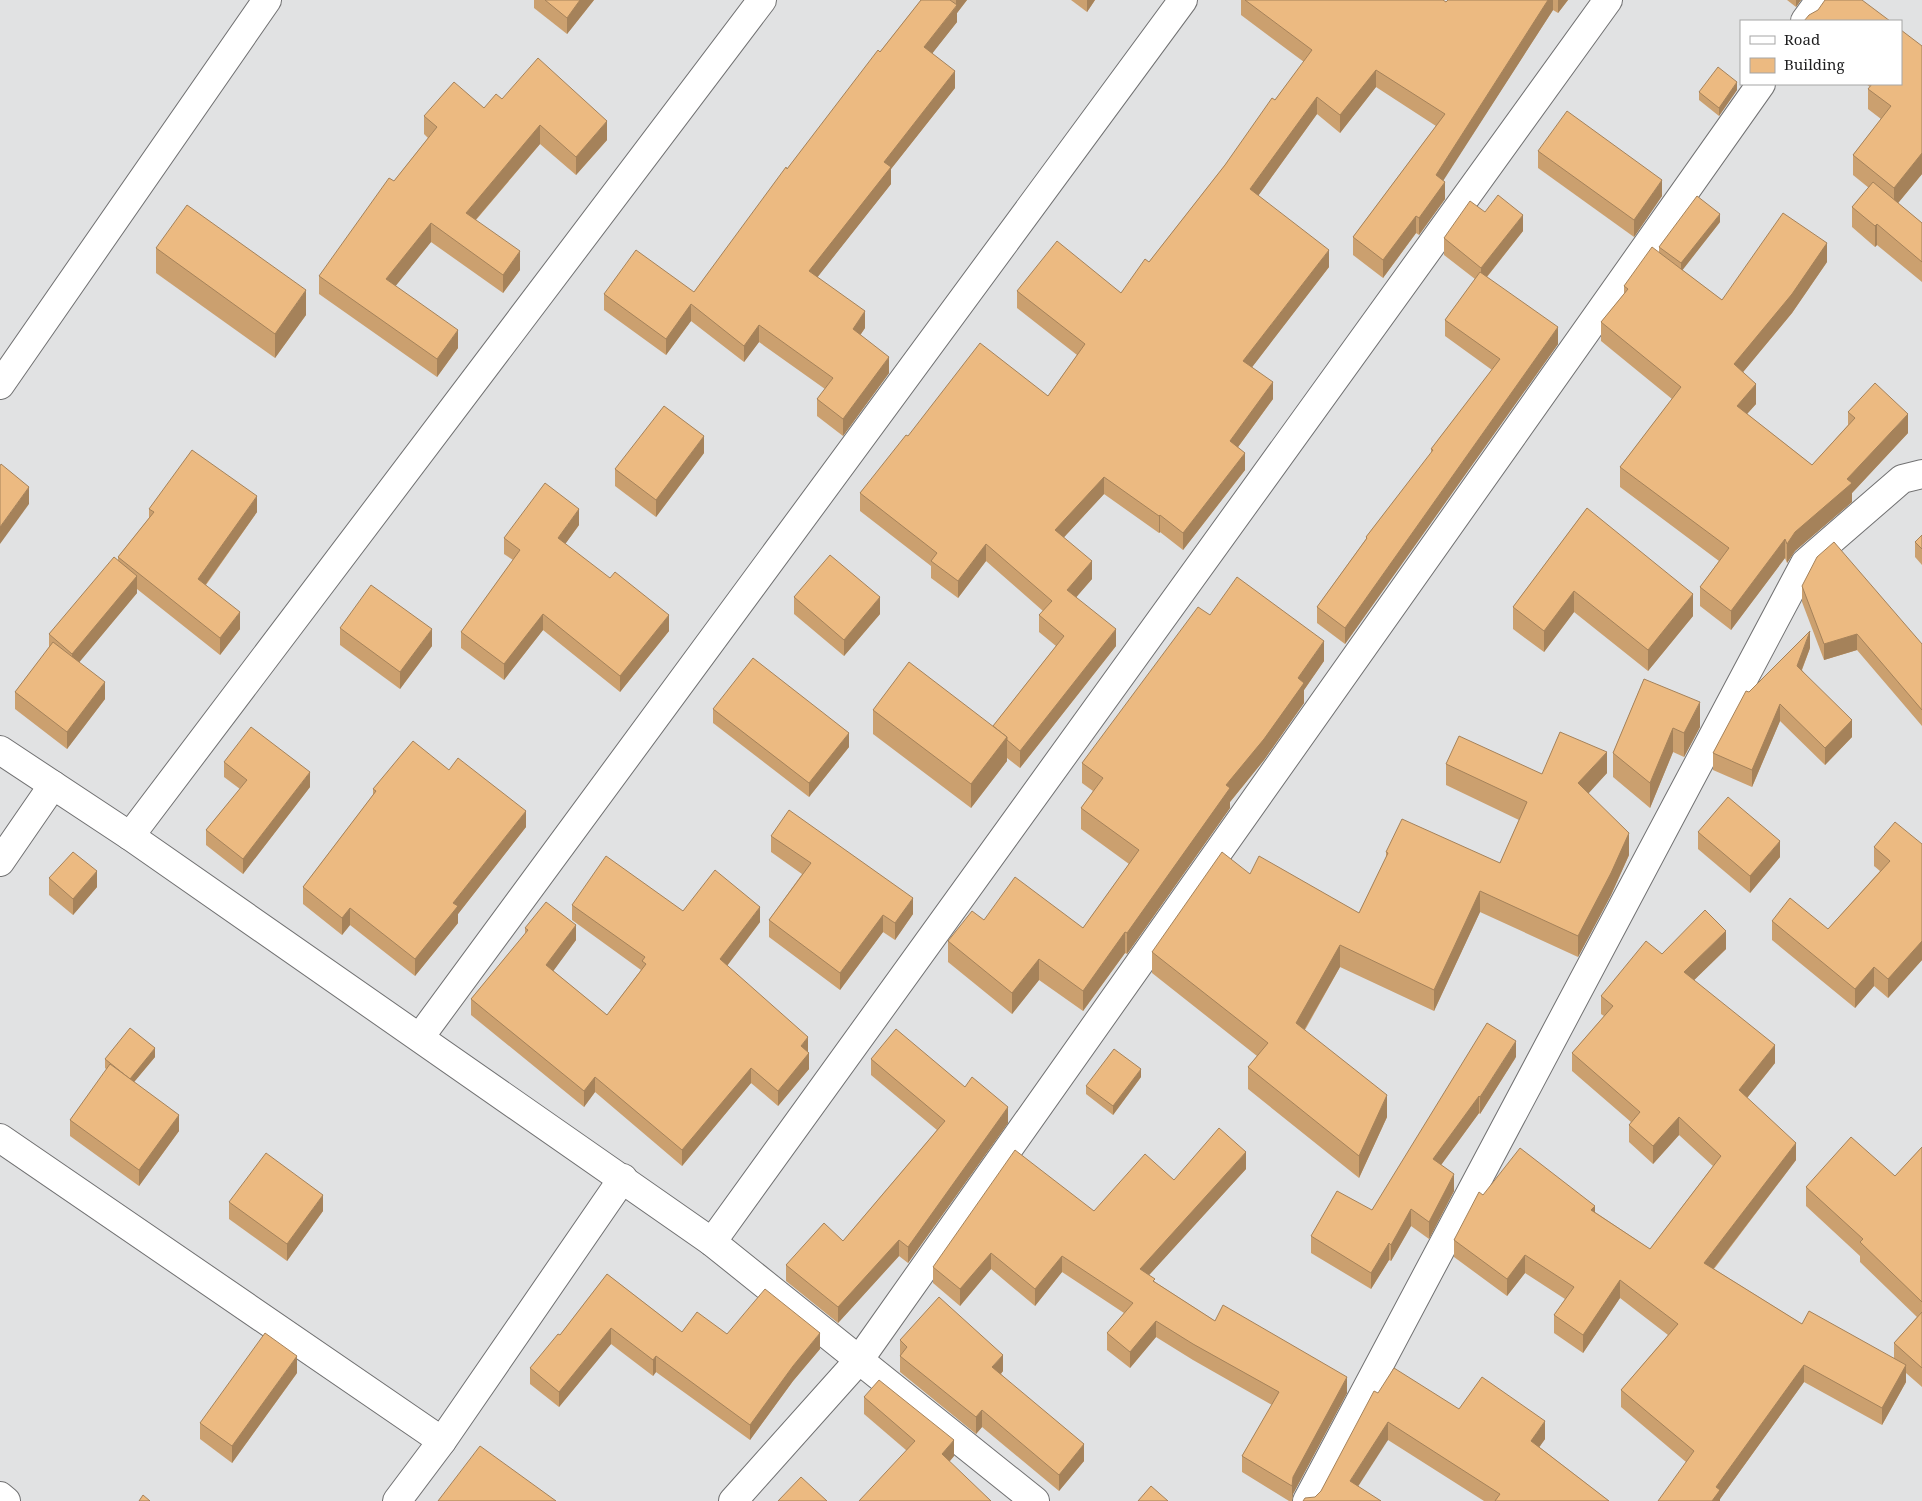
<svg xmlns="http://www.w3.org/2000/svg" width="1922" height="1501" viewBox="0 0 1922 1501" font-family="'Noto Serif',serif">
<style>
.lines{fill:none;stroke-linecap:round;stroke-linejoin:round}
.minor-casing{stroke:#717172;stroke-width:30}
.minor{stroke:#fff;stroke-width:28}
.wall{fill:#cba06f}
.shaded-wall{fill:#a5825a}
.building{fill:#ecba81;stroke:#a5825a}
</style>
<rect width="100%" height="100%" fill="#e1e2e3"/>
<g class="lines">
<defs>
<g id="minor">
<polyline points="1805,21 1820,0"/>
<polyline points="0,385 267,0"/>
<polyline points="0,750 130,836 712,1242 1035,1501"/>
<polyline points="130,836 762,0"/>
<polyline points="0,862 53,785"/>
<polyline points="420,1037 1183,0"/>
<polyline points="0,1138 442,1441"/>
<polyline points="712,1242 1608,0"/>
<polyline points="0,1496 6,1501"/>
<polyline points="397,1501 442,1441 623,1178"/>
<polyline points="733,1501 859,1360 1761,84"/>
<polyline points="1307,1501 1805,563 1902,479 1922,474"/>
</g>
</defs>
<use href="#minor" class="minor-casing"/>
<use href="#minor" class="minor"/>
</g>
<g class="wall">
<polygon points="534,0 594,0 567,34 534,8"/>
<polygon points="921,0 967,0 957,13 957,22 932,53 955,88 891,169 891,184 817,277 865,328 860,335 889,373 843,436 817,416 817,399 825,389 759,342 744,362 691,321 666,355 604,310 604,294 694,292 787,169"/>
<polygon points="1071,0 1095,0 1087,12"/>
<polygon points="1241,0 1443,0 1446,2 1448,0 1568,0 1558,13 1553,10 1443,180 1445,199 1419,235 1416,233 1383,278 1353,255 1353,237 1436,126 1376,87 1340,133 1317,114 1258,196 1329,267 1252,367 1273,399 1238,447 1245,470 1183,550 1160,532 1159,533 1104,494 1064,537 1092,579 1076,597 1116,646 1020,768 1007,758 1007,761 971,808 873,734 873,710 993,726 1056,646 1039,632 1039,615 1043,611 986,561 958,598 931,578 931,566 860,511 860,493 908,436 1048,396 1077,355 1017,308 1017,291 1121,293 1149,262 1225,165 1304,62 1241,15"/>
<polygon points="1787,0 1801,0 1796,7"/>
<polygon points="1922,46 1922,174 1898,203 1922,223 1922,282 1877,245 1875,247 1852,227 1852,207 1869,188 1853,175 1853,155 1881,119 1868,109 1868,89 1870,87 1866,84 1901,84"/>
<polygon points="1737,90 1719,116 1699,100 1699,92"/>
<polygon points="502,99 607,140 576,175 540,144 476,220 520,270 503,293 431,242 395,286 458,348 437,377 319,294 319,276 428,138 424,134 424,116 484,108"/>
<polygon points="1538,151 1662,196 1634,237 1538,168"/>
<polygon points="1485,212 1523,231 1487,277 1558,344 1345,644 1317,623 1317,607 1366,539 1366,537 1431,454 1431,449 1492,370 1445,336 1445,320 1475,279 1444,255 1444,238"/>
<polygon points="1720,222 1682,270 1722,300 1827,262 1792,313 1743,372 1756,404 1747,414 1812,465 1848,425 1848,412 1908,433 1852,493 1852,502 1795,551 1787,563 1785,558 1731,630 1700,606 1700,587 1719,561 1620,487 1620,467 1672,399 1601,341 1601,322 1624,294 1624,286 1659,253 1659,247"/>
<polygon points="156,248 306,315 275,358 156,273"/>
<polygon points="704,453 656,517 615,486 615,469"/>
<polygon points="1587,508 1693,616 1648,671 1574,612 1544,652 1513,629 1513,607"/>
<polygon points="149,509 257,512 206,585 240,629 220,655 137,589 137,593 79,662 105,699 67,749 15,709 15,692 49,648 49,634 118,560 118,557 149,518"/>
<polygon points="579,525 565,544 669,631 620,692 543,630 504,680 461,648 461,632 513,560 504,554 504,538"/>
<polygon points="1922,535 1922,565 1915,557 1915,542"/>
<polygon points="1802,586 1922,644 1922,726 1857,650 1824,660 1802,602"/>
<polygon points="794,597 880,614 844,656 794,614"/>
<polygon points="1210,615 1324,661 1304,690 1304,703 1264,760 1230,802 1230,808 1127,954 1125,953 1083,1011 1039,980 1012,1014 948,962 948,941 984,920 1083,928 1129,864 1081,829 1081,808 1093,791 1082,783 1082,763"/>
<polygon points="340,628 432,646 400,689 340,645"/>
<polygon points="1810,648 1802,670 1852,737 1825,765 1780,721 1752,787 1713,770 1713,753 1749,692"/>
<polygon points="1644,679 1700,727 1684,757 1673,752 1650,808 1613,777 1613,753"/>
<polygon points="713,709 849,747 809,797 713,723"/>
<polygon points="224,762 310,787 243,874 206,845 206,830 240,789 224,777"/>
<polygon points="1446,764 1542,774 1607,773 1588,793 1629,855 1611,895 1578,957 1480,912 1434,1011 1340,967 1305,1030 1387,1117 1359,1178 1248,1089 1248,1067 1257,1056 1152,973 1152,952 1250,874 1359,913 1386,858 1386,852 1500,863 1519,820 1446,785"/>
<polygon points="449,770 526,827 458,914 458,923 415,976 350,925 342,935 303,904 303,887 373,795 373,789"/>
<polygon points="1698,832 1780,857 1750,893 1698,849"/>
<polygon points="771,836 913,914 895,940 883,932 840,990 769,937 769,920 802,874 771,852"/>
<polygon points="1922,844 1922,960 1888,998 1874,986 1855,1008 1772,940 1772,921 1828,929 1880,871 1874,866 1874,847"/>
<polygon points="49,878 97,887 73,915 49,895"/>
<polygon points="572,905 683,911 760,922 727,966 808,1052 809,1069 778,1106 751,1083 682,1166 595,1092 584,1107 471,1015 471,999 525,934 525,928 576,940 553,971 607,1015 641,970 572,920"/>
<polygon points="1726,949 1694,980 1775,1063 1747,1098 1796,1160 1714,1269 1802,1324 1894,1358 1894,1343 1917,1317 1860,1262 1860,1256 1806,1206 1806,1187 1895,1176 1922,1147 1922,1387 1906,1373 1906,1382 1882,1425 1804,1382 1720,1499 1720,1501 1686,1462 1621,1407 1621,1390 1668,1335 1620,1298 1583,1353 1554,1333 1554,1315 1565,1299 1525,1273 1507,1296 1454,1257 1454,1240 1483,1195 1595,1212 1650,1249 1713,1166 1679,1135 1653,1164 1629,1142 1629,1125 1631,1122 1572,1071 1572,1053 1604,1016 1601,1014 1601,996 1662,954"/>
<polygon points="155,1057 134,1082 179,1131 139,1186 70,1136 70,1120 107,1070 105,1068 105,1059"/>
<polygon points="1516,1057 1480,1114 1479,1113 1441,1165 1454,1191 1429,1239 1411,1226 1391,1261 1389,1260 1371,1289 1311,1253 1311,1236 1372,1210"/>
<polygon points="871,1059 1008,1123 908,1263 899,1256 838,1323 786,1281 786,1265 843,1241 937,1130 871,1075"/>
<polygon points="1141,1077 1113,1115 1086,1094 1086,1086"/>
<polygon points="1246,1169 1149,1275 1155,1282 1215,1321 1347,1393 1293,1494 1292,1501 1289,1501 1242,1472 1242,1456 1272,1405 1193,1360 1156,1337 1130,1368 1107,1350 1107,1333 1124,1313 1062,1272 1035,1306 991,1269 960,1306 933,1283 933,1267 1094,1211 1174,1180"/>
<polygon points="229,1202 323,1211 287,1261 229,1219"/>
<polygon points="607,1274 682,1332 727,1334 820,1349 793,1381 750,1440 656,1372 653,1376 611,1344 559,1407 530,1384 530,1368 560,1335"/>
<polygon points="900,1340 1003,1371 1001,1374 1084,1461 1059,1491 982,1427 976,1434 900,1372"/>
<polygon points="297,1373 232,1463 200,1439 200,1423"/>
<polygon points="1378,1393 1459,1409 1545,1439 1539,1447 1609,1501 1484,1501 1388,1440 1315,1497 1321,1491"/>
<polygon points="864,1397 954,1456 950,1461 906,1450 864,1414"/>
</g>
<g class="shaded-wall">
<polygon points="580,0 594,0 567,34 567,18"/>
<polygon points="956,0 967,0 957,13 957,22 924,64 924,47 956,7"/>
<polygon points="1087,0 1095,0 1087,12"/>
<polygon points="1548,0 1553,0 1553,10 1436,192 1436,175"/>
<polygon points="1558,0 1568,0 1558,13"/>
<polygon points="1796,0 1801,0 1796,7"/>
<polygon points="1376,70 1376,87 1340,133 1340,115"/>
<polygon points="955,71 955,88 891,169 891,184 809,288 809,271 884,162"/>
<polygon points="1737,82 1737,90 1719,116 1719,108"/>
<polygon points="1317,97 1317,114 1250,207 1250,189"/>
<polygon points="607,121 607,140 576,175 576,157"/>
<polygon points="540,125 540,144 466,231 466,213"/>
<polygon points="1922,153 1922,174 1894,208 1894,188"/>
<polygon points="1662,180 1662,196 1634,237 1634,220"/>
<polygon points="1445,182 1445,199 1419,235 1419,218"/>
<polygon points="1720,214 1720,222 1681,272 1681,263"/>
<polygon points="1523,215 1523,231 1481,284 1481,268"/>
<polygon points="1416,216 1416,233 1383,278 1383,260"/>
<polygon points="431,223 431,242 386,298 386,279"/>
<polygon points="1877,224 1877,245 1875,247 1875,226"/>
<polygon points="1827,243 1827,262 1792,313 1734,383 1734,364"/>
<polygon points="1329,250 1329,267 1243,379 1243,361"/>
<polygon points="520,251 520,270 503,293 503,275"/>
<polygon points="306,290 306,315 275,358 275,334"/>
<polygon points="691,304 691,321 666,355 666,339"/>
<polygon points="865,311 865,328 853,346 853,329"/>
<polygon points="759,325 759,342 744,362 744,346"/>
<polygon points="1558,327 1558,344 1345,644 1345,628"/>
<polygon points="458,330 458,348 437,377 437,359"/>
<polygon points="889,357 889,373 843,436 843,419"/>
<polygon points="1273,382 1273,399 1230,458 1230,441"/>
<polygon points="1756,384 1756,404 1737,425 1737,406"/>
<polygon points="1908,414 1908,433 1852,493 1852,502 1795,551 1787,563 1787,544 1795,532 1847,479"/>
<polygon points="704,436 704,453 656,517 656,500"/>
<polygon points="1245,453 1245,470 1183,550 1183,533"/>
<polygon points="1104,477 1104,494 1055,547 1055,530"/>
<polygon points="29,487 29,504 0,544 0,527"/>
<polygon points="257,496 257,512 198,595 198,579"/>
<polygon points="579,509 579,525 558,554 558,538"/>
<polygon points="1160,515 1160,532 1159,533 1159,516"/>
<polygon points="1785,539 1785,558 1731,630 1731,611"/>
<polygon points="986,544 986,561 958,598 958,581"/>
<polygon points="1092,561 1092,579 1067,608 1067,590"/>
<polygon points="137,576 137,593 72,671 72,654"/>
<polygon points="1574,591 1574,612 1544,652 1544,631"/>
<polygon points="1693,594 1693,616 1648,671 1648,650"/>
<polygon points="880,597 880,614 844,656 844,640"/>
<polygon points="240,612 240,629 220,655 220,638"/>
<polygon points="543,614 543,630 504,680 504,664"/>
<polygon points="669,615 669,631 620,692 620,676"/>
<polygon points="432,629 432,646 400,689 400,672"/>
<polygon points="1116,629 1116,646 1020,768 1020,751"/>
<polygon points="1810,631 1810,648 1797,682 1797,666"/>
<polygon points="1857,634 1857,650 1824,660 1824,644"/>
<polygon points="1324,641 1324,661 1304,690 1304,703 1264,760 1230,802 1230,808 1127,954 1127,933 1298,678"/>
<polygon points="105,682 105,699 67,749 67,732"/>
<polygon points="1700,702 1700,727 1684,757 1684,733"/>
<polygon points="1780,704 1780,721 1752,787 1752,770"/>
<polygon points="1852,720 1852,737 1825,765 1825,748"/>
<polygon points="1673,728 1673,752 1650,808 1650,783"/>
<polygon points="849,733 849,747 809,797 809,783"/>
<polygon points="1007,737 1007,761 971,808 971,784"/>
<polygon points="1607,752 1607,773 1578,805 1578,783"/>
<polygon points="310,772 310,787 243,874 243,859"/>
<polygon points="526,811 526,827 458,914 458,923 415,976 415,959 453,903"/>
<polygon points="1629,833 1629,855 1611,895 1578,957 1578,936"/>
<polygon points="1780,841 1780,857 1750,893 1750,876"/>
<polygon points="97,871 97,887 73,915 73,899"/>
<polygon points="1480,891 1480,912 1434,1011 1434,990"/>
<polygon points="913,898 913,914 895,940 895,923"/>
<polygon points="760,907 760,922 720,975 720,959"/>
<polygon points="350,908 350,925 342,935 342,918"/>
<polygon points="883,915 883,932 840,990 840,973"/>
<polygon points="576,925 576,940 546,981 546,965"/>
<polygon points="1726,931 1726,949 1684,990 1684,972"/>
<polygon points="1125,932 1125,953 1083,1011 1083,991"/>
<polygon points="1922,941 1922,960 1888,998 1888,979"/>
<polygon points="1340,945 1340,967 1296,1044 1296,1023"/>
<polygon points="1039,959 1039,980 1012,1014 1012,993"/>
<polygon points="1874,967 1874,986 1855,1008 1855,989"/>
<polygon points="808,1037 808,1053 801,1046"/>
<polygon points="1516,1041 1516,1057 1480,1114 1480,1097"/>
<polygon points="1775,1045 1775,1063 1739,1108 1739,1090"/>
<polygon points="155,1048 155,1057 129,1088 129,1080"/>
<polygon points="809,1053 809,1069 778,1106 778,1091"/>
<polygon points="751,1068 751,1083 682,1166 682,1150"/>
<polygon points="1141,1069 1141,1077 1113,1115 1113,1106"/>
<polygon points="595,1077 595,1092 584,1107 584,1091"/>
<polygon points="1387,1095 1387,1117 1359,1178 1359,1156"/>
<polygon points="1479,1096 1479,1113 1433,1176 1433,1159"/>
<polygon points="1008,1107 1008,1123 908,1263 908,1247"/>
<polygon points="179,1115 179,1131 139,1186 139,1170"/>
<polygon points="1679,1117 1679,1135 1653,1164 1653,1146"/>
<polygon points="1796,1143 1796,1160 1704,1281 1704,1263"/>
<polygon points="1246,1152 1246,1169 1140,1285 1140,1269"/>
<polygon points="1454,1174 1454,1191 1429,1239 1429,1222"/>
<polygon points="323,1195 323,1211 287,1261 287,1244"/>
<polygon points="1595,1206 1595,1223 1591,1210"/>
<polygon points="1411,1209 1411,1226 1391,1261 1391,1245"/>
<polygon points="899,1240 899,1256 838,1323 838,1307"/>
<polygon points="1389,1243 1389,1260 1371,1289 1371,1273"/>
<polygon points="991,1253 991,1269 960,1306 960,1289"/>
<polygon points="1525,1255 1525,1273 1507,1296 1507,1279"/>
<polygon points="1062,1256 1062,1272 1035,1306 1035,1289"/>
<polygon points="1620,1280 1620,1298 1583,1353 1583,1335"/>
<polygon points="1156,1321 1156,1337 1130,1368 1130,1352"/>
<polygon points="611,1328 611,1344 559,1407 559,1392"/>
<polygon points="820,1333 820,1349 793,1381 750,1440 750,1425 793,1366"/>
<polygon points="1003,1355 1003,1371 992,1384 992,1367"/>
<polygon points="297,1356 297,1373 232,1463 232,1446"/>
<polygon points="656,1356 656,1372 653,1376 653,1360"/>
<polygon points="1804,1365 1804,1382 1720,1499 1720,1501 1712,1501 1716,1487"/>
<polygon points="1906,1365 1906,1382 1882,1425 1882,1408"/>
<polygon points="1347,1377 1347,1393 1293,1494 1292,1501 1292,1486 1293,1477"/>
<polygon points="982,1410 982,1427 976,1434 976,1417"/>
<polygon points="1545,1421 1545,1439 1531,1459 1531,1441"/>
<polygon points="1388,1422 1388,1440 1350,1499 1350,1481"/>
<polygon points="954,1440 954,1456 942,1470 942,1454"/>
<polygon points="1084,1444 1084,1461 1059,1491 1059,1475"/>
</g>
<g class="building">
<polygon points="545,0 580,0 567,18"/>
<polygon points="921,0 950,0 957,5 924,47 955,71 884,162 891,167 809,271 865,311 853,329 889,357 843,419 817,399 833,378 759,325 744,346 691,304 666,339 604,294 636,250 694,292 786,167 787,169 878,50 880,52"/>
<polygon points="1245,0 1443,0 1446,2 1448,0 1548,0 1436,175 1445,182 1419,218 1416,216 1383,260 1353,237 1445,114 1376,70 1340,115 1317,97 1250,189 1329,250 1243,361 1273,382 1230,441 1245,453 1183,533 1160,515 1159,516 1104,477 1055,530 1092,561 1067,590 1116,629 1020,751 1007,740 1007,737 993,726 1064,636 1039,615 1052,601 986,544 958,581 931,561 937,553 860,493 906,435 908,436 980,343 1048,396 1085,344 1017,291 1057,241 1121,293 1145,259 1149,262 1225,165 1272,98 1275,100 1312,50"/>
<polygon points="1825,0 1862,0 1890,21 1804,21 1809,15 1818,10"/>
<polygon points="1901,30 1922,46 1922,153 1894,188 1853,155 1891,106 1868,89 1872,84 1901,84"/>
<polygon points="538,58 607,121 576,157 540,125 466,213 520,251 503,275 431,223 386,279 458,330 437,359 319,276 389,178 394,181 437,127 424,116 454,82 484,108 496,94 502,99"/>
<polygon points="1718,67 1737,82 1719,108 1699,92"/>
<polygon points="1567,111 1662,180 1634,220 1538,151"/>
<polygon points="1873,182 1922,223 1922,262 1877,224 1875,226 1852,207"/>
<polygon points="1498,195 1523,215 1481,268 1444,238 1470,201 1485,212"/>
<polygon points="1697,196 1720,214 1681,263 1659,247"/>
<polygon points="187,205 306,290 275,334 156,248"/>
<polygon points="1783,213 1827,243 1792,294 1734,364 1756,384 1737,406 1812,465 1855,418 1848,412 1875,383 1908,414 1847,479 1852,483 1795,532 1787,544 1785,539 1731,611 1700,587 1729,548 1620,467 1681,387 1601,322 1628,289 1624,286 1652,247 1722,300"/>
<polygon points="1480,272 1558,327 1345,628 1317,607 1367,538 1366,537 1433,450 1431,449 1500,359 1445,320"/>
<polygon points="664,406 704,436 656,500 615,469"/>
<polygon points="192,450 257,496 198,579 240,612 220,638 118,557 154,512 149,509"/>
<polygon points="1,464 29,487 0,527 0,466"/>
<polygon points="545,483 579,509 558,538 610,578 615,572 669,615 620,676 543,614 504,664 461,632 520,550 504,538"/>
<polygon points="1587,508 1693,594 1648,650 1574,591 1544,631 1513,607"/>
<polygon points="1922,535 1922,549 1915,542"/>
<polygon points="1834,542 1922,644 1922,710 1857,634 1824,644 1802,586 1817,557"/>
<polygon points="830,555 880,597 844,640 794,597"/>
<polygon points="114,557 137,576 72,654 49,634"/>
<polygon points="1237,577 1324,641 1298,678 1304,683 1264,739 1226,785 1230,788 1127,933 1125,932 1083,991 1039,959 1012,993 948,941 972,911 984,920 1015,877 1083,928 1139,850 1081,808 1103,778 1082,763 1198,607 1210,615"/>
<polygon points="371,585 432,629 400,672 340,628"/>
<polygon points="1810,631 1797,666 1852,720 1825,748 1780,704 1752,770 1713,753 1746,691 1749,692"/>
<polygon points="53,642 105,682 67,732 15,692"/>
<polygon points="753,658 849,733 809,783 713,709"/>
<polygon points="909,662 1007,737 971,784 873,710"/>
<polygon points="1644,679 1700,702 1684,733 1673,728 1650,783 1613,753"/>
<polygon points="251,727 310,772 243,859 206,830 247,780 224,762"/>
<polygon points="1560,732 1607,752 1578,783 1629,833 1611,873 1578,936 1480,891 1434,990 1340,945 1296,1023 1387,1095 1359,1156 1248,1067 1268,1043 1152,952 1222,852 1250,874 1259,856 1359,913 1388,853 1386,852 1402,819 1500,863 1527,802 1446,764 1459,736 1542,774"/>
<polygon points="413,741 449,770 458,758 526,811 453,903 458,906 415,959 350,908 342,918 303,887 376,791 373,789"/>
<polygon points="1728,797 1780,841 1750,876 1698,832"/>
<polygon points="789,810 913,898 895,923 883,915 840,973 769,920 811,863 771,836"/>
<polygon points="1895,822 1922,844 1922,941 1888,979 1874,967 1855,989 1772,921 1790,898 1828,929 1890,861 1874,847"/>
<polygon points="73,852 97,871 73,899 49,878"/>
<polygon points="606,856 683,911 715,870 760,907 720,959 808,1037 801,1046 809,1053 778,1091 751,1068 682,1150 595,1077 584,1091 471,999 528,930 525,928 546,902 576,925 546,965 607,1015 646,964 642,961 645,957 572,905"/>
<polygon points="1705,910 1726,931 1684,972 1775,1045 1739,1090 1796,1143 1704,1263 1802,1324 1809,1311 1906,1365 1882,1408 1804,1365 1716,1487 1720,1490 1712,1501 1658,1501 1694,1451 1621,1390 1678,1324 1620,1280 1583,1335 1554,1315 1574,1287 1525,1255 1507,1279 1454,1240 1479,1192 1483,1195 1520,1148 1595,1206 1591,1210 1650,1249 1721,1156 1679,1117 1653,1146 1629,1125 1640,1112 1572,1053 1613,1006 1601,996 1646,941 1662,954"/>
<polygon points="1487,1023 1516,1041 1480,1097 1479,1096 1433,1159 1454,1174 1429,1222 1411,1209 1391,1245 1389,1243 1371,1273 1311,1236 1337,1191 1372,1210"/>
<polygon points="130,1028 155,1048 130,1079 105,1059"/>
<polygon points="896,1029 965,1087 972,1077 1008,1107 908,1247 899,1240 838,1307 786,1265 824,1223 843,1241 945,1121 871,1059"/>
<polygon points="1114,1049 1141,1069 1113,1106 1086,1086"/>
<polygon points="110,1064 179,1115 139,1170 70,1120"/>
<polygon points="1219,1128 1246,1152 1140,1269 1155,1279 1153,1281 1215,1321 1223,1305 1347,1377 1293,1477 1292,1486 1242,1456 1279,1392 1193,1344 1156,1321 1130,1352 1107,1333 1133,1303 1062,1256 1035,1289 991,1253 960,1289 933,1267 1015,1150 1094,1211 1145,1154 1174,1180"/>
<polygon points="1851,1137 1895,1176 1922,1147 1922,1302 1860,1242 1863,1239 1806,1187"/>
<polygon points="266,1153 323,1195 287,1244 229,1202"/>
<polygon points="607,1274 682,1332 697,1312 727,1334 765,1289 820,1333 793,1366 750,1425 656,1356 653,1360 611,1328 559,1392 530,1368 558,1334 560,1335"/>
<polygon points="939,1297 1003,1355 992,1367 1084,1444 1059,1475 982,1410 976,1417 900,1356 907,1347 900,1340"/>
<polygon points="1922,1312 1922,1368 1894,1343"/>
<polygon points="265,1333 297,1356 232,1446 200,1423"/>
<polygon points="1394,1368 1459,1409 1482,1377 1545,1421 1531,1441 1609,1501 1495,1501 1500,1494 1388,1422 1350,1481 1381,1501 1303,1501 1305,1498 1315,1497 1321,1491 1374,1391 1378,1393"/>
<polygon points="879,1380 954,1440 942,1454 991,1501 859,1501 915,1441 864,1397"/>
<polygon points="480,1446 556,1501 438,1501"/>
<polygon points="801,1477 827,1501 778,1501"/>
<polygon points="1151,1486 1168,1501 1138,1501"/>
<polygon points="143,1495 150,1501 139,1501"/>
</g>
<rect x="1740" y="20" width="162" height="65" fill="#ffffff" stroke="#a5a5a5"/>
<rect x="1750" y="36" width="25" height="8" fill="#ffffff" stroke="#a5a5a5"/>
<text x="1784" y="45" font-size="15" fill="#1e1e1f">Road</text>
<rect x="1750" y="58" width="25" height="15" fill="#ecba81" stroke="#a5a5a5"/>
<text x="1784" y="70" font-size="15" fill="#1e1e1f">Building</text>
</svg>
